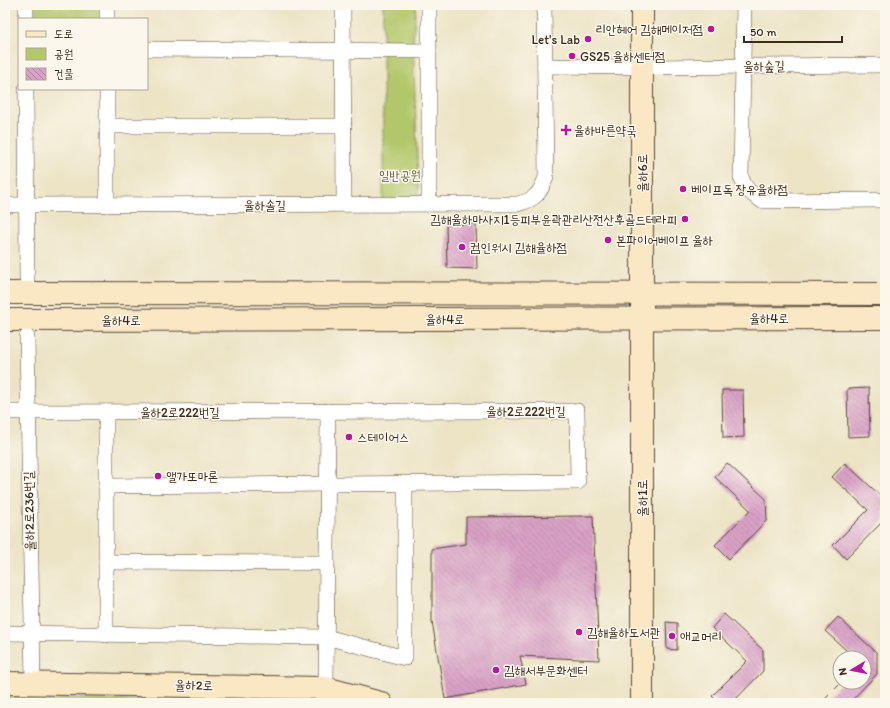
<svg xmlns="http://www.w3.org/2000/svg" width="890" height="708" viewBox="0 0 890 708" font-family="Itim,'Poor Story',sans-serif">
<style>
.park{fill:#b3c76b;stroke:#777844}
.building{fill:url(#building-back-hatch)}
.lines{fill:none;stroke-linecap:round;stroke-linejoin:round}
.street-casing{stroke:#564637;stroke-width:16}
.secondary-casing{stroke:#564637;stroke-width:24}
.street{stroke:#fff;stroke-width:15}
.secondary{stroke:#fae7c3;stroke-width:22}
.poi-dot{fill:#b5179e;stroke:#fbf7ec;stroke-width:1.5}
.labels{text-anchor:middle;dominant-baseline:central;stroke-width:3;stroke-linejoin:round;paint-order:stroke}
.poi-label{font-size:13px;fill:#3b2a1e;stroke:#fbf7ec;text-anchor:start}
.street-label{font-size:13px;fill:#3b2a1e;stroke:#fbf7ec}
.park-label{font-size:13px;fill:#5f5935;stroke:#fbf7ec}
</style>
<defs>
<pattern id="building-back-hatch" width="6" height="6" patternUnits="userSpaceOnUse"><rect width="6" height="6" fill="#d9a1c6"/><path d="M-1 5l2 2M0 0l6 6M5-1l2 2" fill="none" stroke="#b183a0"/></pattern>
</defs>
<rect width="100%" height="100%" fill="#fbf7ec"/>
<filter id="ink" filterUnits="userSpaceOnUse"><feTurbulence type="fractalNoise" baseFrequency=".025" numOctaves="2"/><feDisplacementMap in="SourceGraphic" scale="8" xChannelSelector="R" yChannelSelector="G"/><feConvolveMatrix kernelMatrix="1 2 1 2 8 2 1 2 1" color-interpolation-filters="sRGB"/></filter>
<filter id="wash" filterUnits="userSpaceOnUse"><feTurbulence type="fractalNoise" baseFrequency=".012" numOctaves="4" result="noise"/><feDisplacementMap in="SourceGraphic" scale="16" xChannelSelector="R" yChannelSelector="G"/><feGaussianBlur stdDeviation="0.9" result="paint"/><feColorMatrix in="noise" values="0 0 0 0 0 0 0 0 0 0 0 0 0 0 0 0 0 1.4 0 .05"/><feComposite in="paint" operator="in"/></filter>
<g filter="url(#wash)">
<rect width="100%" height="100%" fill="#ede4c6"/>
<g class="park">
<rect x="28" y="5" width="77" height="14"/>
<polygon points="383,5 416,5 413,41 419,204 383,204"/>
<polygon points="5,697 336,702 338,703 5,703"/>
</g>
<g id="blocks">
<g class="building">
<polygon points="476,224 477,269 447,268 446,225"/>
<polygon points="869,388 870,436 848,437 847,389"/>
<polygon points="722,390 743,390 744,437 723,438"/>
<polygon points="727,463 766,499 767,520 729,559 715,545 750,510 715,477"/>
<polygon points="845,463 884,499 884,520 846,559 833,545 868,510 832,477"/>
<polygon points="593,516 599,660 520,656 526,684 445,699 432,621 432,549 466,544 466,517"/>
<polygon points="724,614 763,650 763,671 732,703 719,703 712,696 747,661 712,628"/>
<polygon points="838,617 877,653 877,674 849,703 821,703 842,682 864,682 864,658 855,658 825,631"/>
<polygon points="666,622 677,623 677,650 667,649"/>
</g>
</g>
</g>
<g filter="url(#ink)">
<use href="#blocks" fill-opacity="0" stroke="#564637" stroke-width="1"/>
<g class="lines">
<defs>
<g id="street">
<polyline points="26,5 26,19"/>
<polyline points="343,5 344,204"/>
<path d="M744,5L741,177C745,189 751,194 762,201L885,200"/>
<polyline points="107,19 107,5"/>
<polyline points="147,49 429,51"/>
<polyline points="545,66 643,67 885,65"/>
<polyline points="26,89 27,280"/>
<polyline points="107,126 344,126"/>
<polyline points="429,204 429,5"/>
<path d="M5,205L517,204C535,200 540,194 546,177L544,5"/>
<polyline points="107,205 107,89"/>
<polyline points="27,337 33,682"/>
<polyline points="5,412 577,411 578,482 106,486"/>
<polyline points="106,562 327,563"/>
<polyline points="5,633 326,637 405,658 405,484"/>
<polyline points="106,635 106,412"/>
<polyline points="326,688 328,411"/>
</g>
<g id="secondary">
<polyline points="5,293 885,294"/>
<polyline points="5,320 885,318"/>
<polyline points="5,683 326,688 381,703"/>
<polyline points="642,703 642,5"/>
</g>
</defs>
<use href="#street" class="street-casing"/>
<use href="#secondary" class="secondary-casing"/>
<use href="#street" class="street"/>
<use href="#secondary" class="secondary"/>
</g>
</g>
<g class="poi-dot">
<circle cx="711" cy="29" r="4"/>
<circle cx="588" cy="39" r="4"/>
<circle cx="572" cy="56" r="4"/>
<path d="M564 124h4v4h4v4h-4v4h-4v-4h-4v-4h4z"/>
<circle cx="683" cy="189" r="4"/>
<circle cx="685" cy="219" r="4"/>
<circle cx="608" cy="240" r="4"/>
<circle cx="462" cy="247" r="4"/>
<circle cx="349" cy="437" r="4"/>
<circle cx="158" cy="476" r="4"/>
<circle cx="579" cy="632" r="4"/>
<circle cx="672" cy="636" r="4"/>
<circle cx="496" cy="670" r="4"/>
</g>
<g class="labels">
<g class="poi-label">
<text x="703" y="29" text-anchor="end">리안헤어 김해메이저점</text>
<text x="580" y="39" text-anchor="end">Let's Lab</text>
<text x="580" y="56">GS25 율하센터점</text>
<text x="574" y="130">율하바른약국</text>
<text x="691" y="189">베이프독 장유율하점</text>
<text x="677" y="219" text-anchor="end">김해율하마사지1등피부윤곽관리산전산후골드테라피</text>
<text x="616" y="240">본파이어베이프 율하</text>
<text x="470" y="247">컴인워시 김해율하점</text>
<text x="357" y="437">스테이어스</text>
<text x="166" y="476">앨가또마론</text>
<text x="587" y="632">김해율하도서관</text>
<text x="680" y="636">애교머리</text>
<text x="504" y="670">김해서부문화센터</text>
</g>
<g class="street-label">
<text transform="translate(764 66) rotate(-1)">율하숲길</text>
<text transform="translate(642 173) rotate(-90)">율하6로</text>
<text x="265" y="205">율하솔길</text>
<text x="769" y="318">율하4로</text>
<text x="445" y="319">율하4로</text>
<text x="121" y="320">율하4로</text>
<text x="526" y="411">율하2로222번길</text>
<text x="180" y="412">율하2로222번길</text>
<text transform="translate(642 498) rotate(-90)">율하1로</text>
<text transform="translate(29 511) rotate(-91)">율하2로236번길</text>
<text transform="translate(194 685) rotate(1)">율하2로</text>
</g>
<g class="park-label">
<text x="400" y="175">일반공원</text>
</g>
</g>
<rect width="890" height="708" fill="none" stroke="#fbf7ec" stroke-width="20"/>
<rect x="18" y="18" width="130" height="72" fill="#fbf7ec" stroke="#aea59a"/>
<rect x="26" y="31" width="20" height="6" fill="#fae7c3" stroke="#aea59a"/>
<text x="54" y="38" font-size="12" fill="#3b2a1e">도로</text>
<rect x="26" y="48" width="20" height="12" fill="#b3c76b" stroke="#aea59a"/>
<text x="54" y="58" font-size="12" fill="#3b2a1e">공원</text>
<rect x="26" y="68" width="20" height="12" fill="url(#building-back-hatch)" stroke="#aea59a"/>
<text x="54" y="78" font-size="12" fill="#3b2a1e">건물</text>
<g transform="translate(852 670) rotate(260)"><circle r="19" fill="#fbf7ec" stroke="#aea59a"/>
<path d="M0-3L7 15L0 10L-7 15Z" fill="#b5179e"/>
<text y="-6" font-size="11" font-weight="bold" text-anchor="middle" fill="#3b2a1e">N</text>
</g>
<path d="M744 36v6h98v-6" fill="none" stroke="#3b2a1e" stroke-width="2"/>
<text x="750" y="36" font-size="12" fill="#3b2a1e" stroke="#fbf7ec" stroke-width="3" paint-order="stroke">50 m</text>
</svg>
